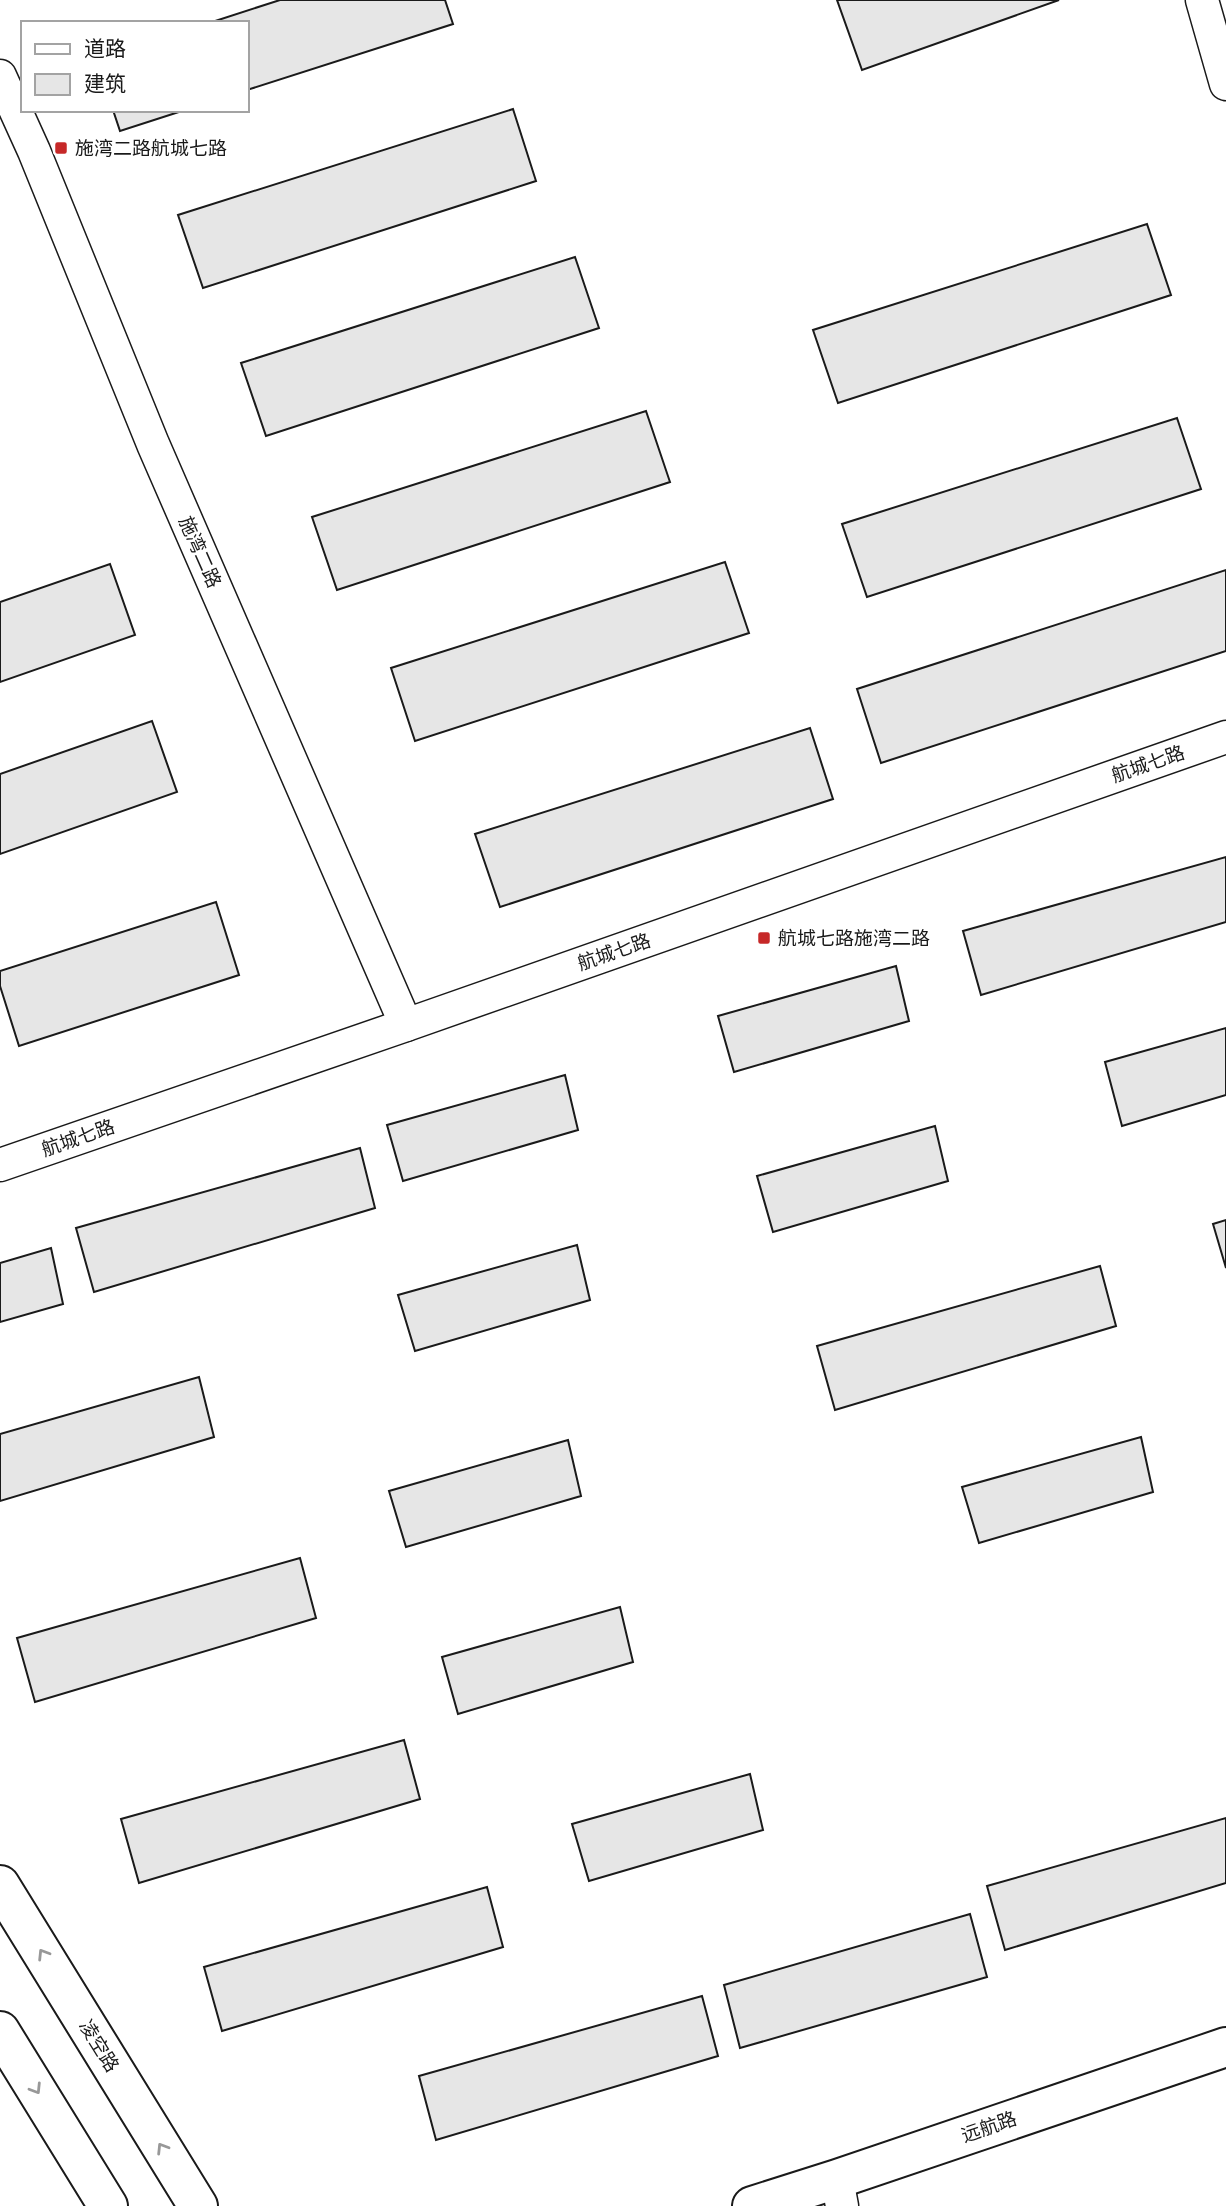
<svg xmlns="http://www.w3.org/2000/svg" width="1226" height="2206" viewBox="0 0 1226 2206" font-family="Helvetica,'Noto Sans SC',sans-serif">
<style>
.building{fill:#e6e6e6;stroke:#1a1a1a;stroke-width:2}
.lines{fill:none;stroke-linecap:round;stroke-linejoin:round}
.minor-casing{stroke:#1a1a1a;stroke-width:35}
.tertiary-casing{stroke:#1a1a1a;stroke-width:42}
.secondary-casing{stroke:#1a1a1a;stroke-width:42}
.minor{stroke:#fff;stroke-width:32}
.tertiary{stroke:#fff;stroke-width:38}
.secondary{stroke:#fff;stroke-width:38}
.oneway{stroke:#989898}
.poi-dot{fill:#c62828;stroke:#fff;stroke-width:2.5}
.labels{text-anchor:middle;dominant-baseline:central;stroke-width:5;stroke-linejoin:round;paint-order:stroke}
.poi-label{font-size:19px;fill:#1a1a1a;stroke:#fff;text-anchor:start}
.street-label{font-size:19px;fill:#1a1a1a;stroke:#fff}
</style>
<rect width="100%" height="100%" fill="#fff"/>
<g class="building">
<polygon points="280,0 445,0 453,24 247,90 247,23 209,23"/>
<polygon points="837,0 1059,0 862,70"/>
<polygon points="513,109 536,181 203,288 178,215"/>
<polygon points="113,110 185,110 120,131"/>
<polygon points="1147,224 1171,295 838,403 813,330"/>
<polygon points="575,257 599,328 266,436 241,363"/>
<polygon points="646,411 670,482 337,590 312,517"/>
<polygon points="1177,418 1201,489 867,597 842,524"/>
<polygon points="725,562 749,633 415,741 391,668"/>
<polygon points="110,564 135,635 0,682 0,602"/>
<polygon points="1226,570 1226,651 881,763 857,689"/>
<polygon points="152,721 177,792 0,854 0,774"/>
<polygon points="810,728 833,799 500,907 475,834"/>
<polygon points="1226,857 1226,922 981,995 963,931"/>
<polygon points="216,902 239,975 19,1046 0,986 0,971"/>
<polygon points="896,966 909,1021 734,1072 718,1016"/>
<polygon points="1226,1028 1226,1095 1122,1126 1105,1062"/>
<polygon points="565,1075 578,1130 403,1181 387,1125"/>
<polygon points="935,1126 948,1181 773,1232 757,1176"/>
<polygon points="360,1148 375,1208 94,1292 76,1228"/>
<polygon points="1226,1220 1226,1268 1213,1224"/>
<polygon points="577,1245 590,1300 415,1351 398,1295"/>
<polygon points="51,1248 63,1304 0,1322 0,1263"/>
<polygon points="1100,1266 1116,1326 835,1410 817,1346"/>
<polygon points="199,1377 214,1437 0,1501 0,1434"/>
<polygon points="1141,1437 1153,1492 979,1543 962,1487"/>
<polygon points="568,1440 581,1496 406,1547 389,1491"/>
<polygon points="300,1558 316,1618 35,1702 17,1638"/>
<polygon points="620,1607 633,1662 458,1714 442,1657"/>
<polygon points="404,1740 420,1799 139,1883 121,1819"/>
<polygon points="750,1774 763,1830 589,1881 572,1824"/>
<polygon points="1226,1818 1226,1883 1005,1950 987,1886"/>
<polygon points="487,1887 503,1947 222,2031 204,1967"/>
<polygon points="970,1914 987,1977 740,2048 724,1985"/>
<polygon points="702,1996 718,2056 436,2140 419,2076"/>
</g>
<g class="lines">
<defs>
<g id="minor">
<polyline points="1202,0 1226,84"/>
<polyline points="0,76 34,151 153,444 406,1025"/>
<polyline points="0,1165 406,1025 1226,737"/>
<polyline points="837,2179 842,2206"/>
</g>
<polyline id="tertiary" points="752,2206 837,2179 1226,2047"/>
<g id="secondary">
<polyline points="0,1885 198,2206"/>
<polyline points="0,2031 108,2206"/>
</g>
</defs>
<use href="#minor" class="minor-casing"/>
<use href="#tertiary" class="tertiary-casing"/>
<use href="#secondary" class="secondary-casing"/>
<use href="#minor" class="minor"/>
<use href="#tertiary" class="tertiary"/>
<use href="#secondary" class="secondary"/>
</g>
<defs><path id="oneway-chevron" d="M-2-3.5L2.5 0L-2 3.5" fill="none" stroke-width="1.6" stroke-linecap="round" stroke-linejoin="round" transform="scale(1.75)"/></defs>
<g class="oneway">
<use href="#oneway-chevron" transform="translate(43 1954) rotate(-122)"/>
<use href="#oneway-chevron" transform="translate(36 2089) rotate(58)"/>
<use href="#oneway-chevron" transform="translate(162 2148) rotate(-122)"/>
</g>
<g class="poi-dot">
<rect x="54" y="141" width="14" height="14" rx="3.5"/>
<rect x="757" y="931" width="14" height="14" rx="3.5"/>
</g>
<g class="labels">
<g class="poi-label">
<text x="75" y="148">施湾二路航城七路</text>
<text x="778" y="938">航城七路施湾二路</text>
</g>
<g class="street-label">
<text transform="translate(200 552) rotate(66)">施湾二路</text>
<text transform="translate(1148 764) rotate(-19)">航城七路</text>
<text transform="translate(614 952) rotate(-19)">航城七路</text>
<text transform="translate(78 1138) rotate(-19)">航城七路</text>
<text transform="translate(99 2046) rotate(58)">凌空路</text>
<text transform="translate(989 2127) rotate(-19)">远航路</text>
</g>
</g>
<rect x="21" y="21" width="228" height="91" fill="#ffffff" stroke="#a3a3a3" stroke-width="2"/>
<rect x="35" y="44" width="35" height="10" fill="#ffffff" stroke="#a3a3a3" stroke-width="2"/>
<text x="84" y="56" font-size="21" fill="#1a1a1a">道路</text>
<rect x="35" y="74" width="35" height="21" fill="#e6e6e6" stroke="#a3a3a3" stroke-width="2"/>
<text x="84" y="91" font-size="21" fill="#1a1a1a">建筑</text>
</svg>
